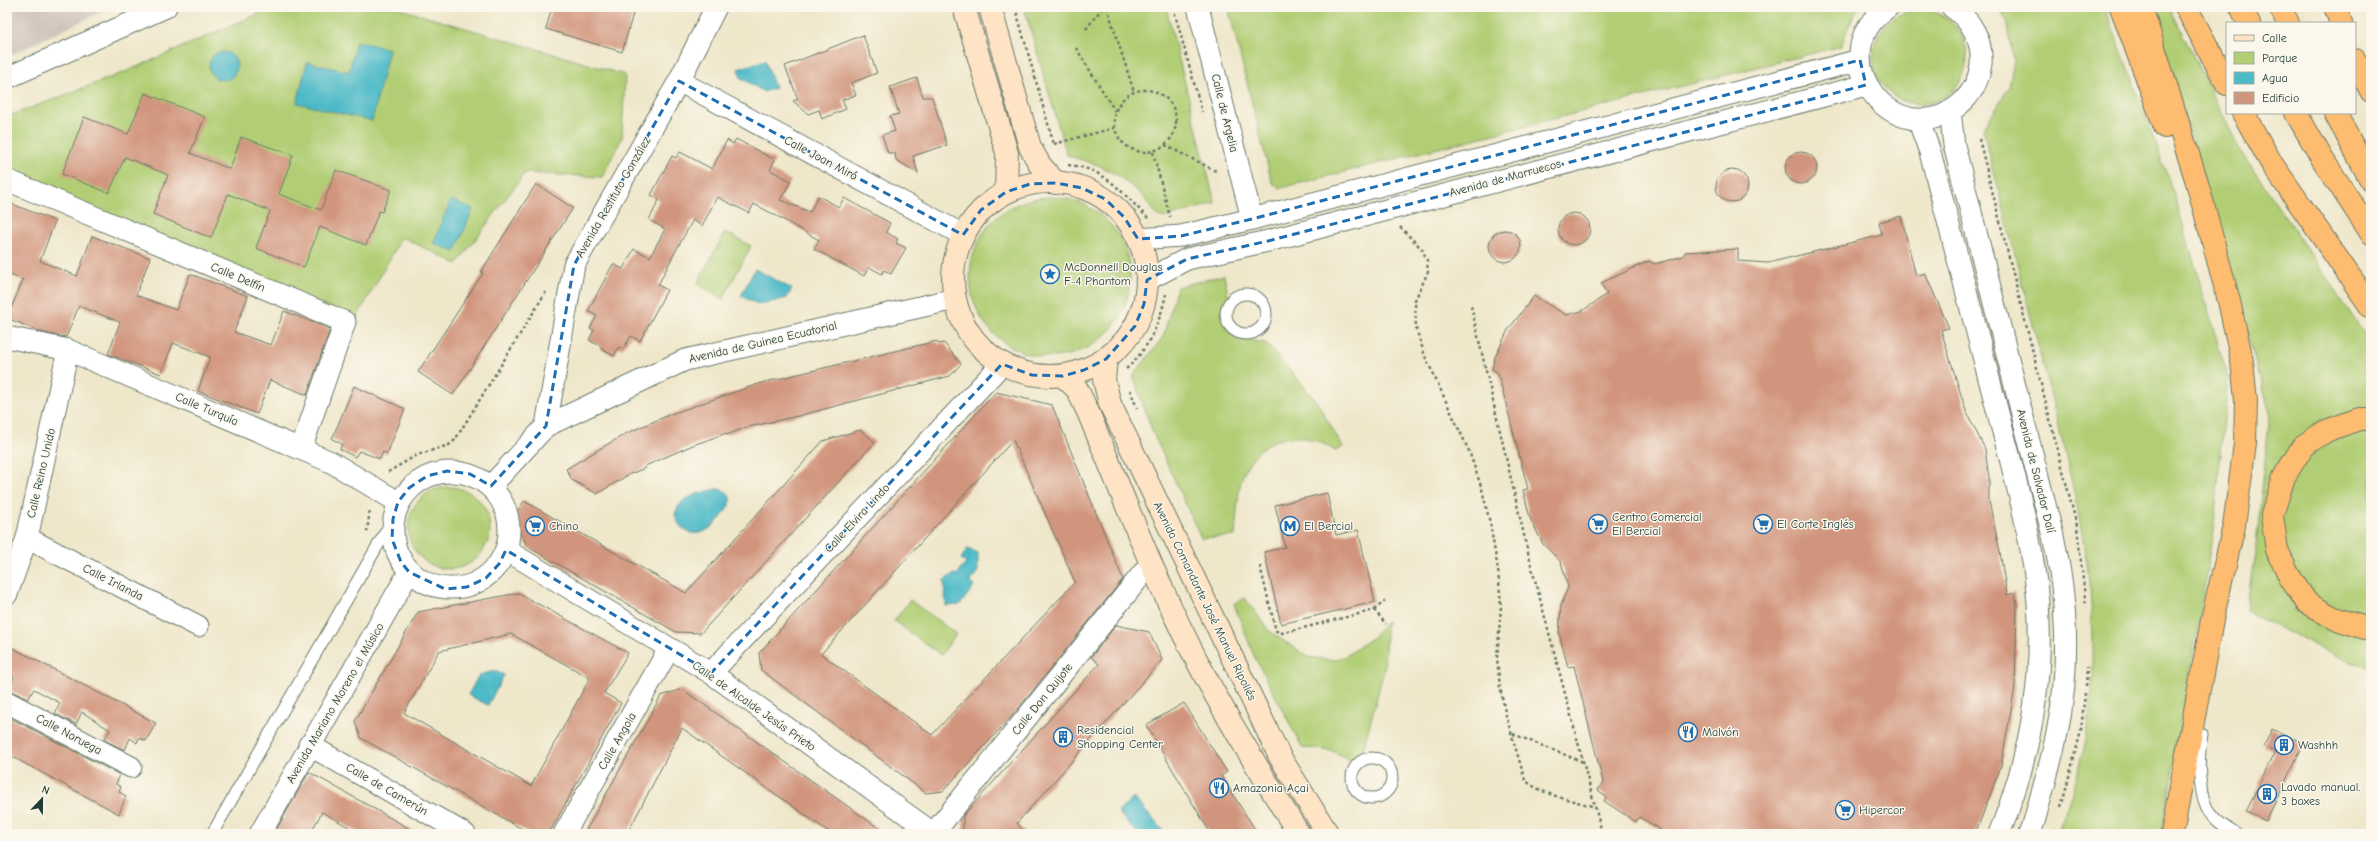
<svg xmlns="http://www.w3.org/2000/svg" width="2378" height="841" viewBox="0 0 2378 841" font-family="'Comic Neue',sans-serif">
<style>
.industrial{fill:#cec2b9}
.green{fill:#b1ce75;stroke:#688654}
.water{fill:#4dbac8;stroke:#367c7e}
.building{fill:#d1957d;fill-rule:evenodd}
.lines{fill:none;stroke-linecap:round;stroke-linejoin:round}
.lane-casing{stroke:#687868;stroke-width:13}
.street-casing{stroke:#687868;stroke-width:23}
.secondary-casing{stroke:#687868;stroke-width:24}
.highway-casing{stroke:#687868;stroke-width:24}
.path{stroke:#687868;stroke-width:2.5;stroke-dasharray:3 3;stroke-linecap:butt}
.lane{stroke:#fff;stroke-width:11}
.street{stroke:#fff;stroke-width:21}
.secondary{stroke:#fee4c5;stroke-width:22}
.highway{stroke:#fdbc6f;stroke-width:22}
.marked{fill:none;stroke:#1f6fb2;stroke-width:3;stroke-dasharray:8 5;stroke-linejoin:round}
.labels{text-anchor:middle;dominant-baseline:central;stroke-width:3;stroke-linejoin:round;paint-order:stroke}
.street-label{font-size:12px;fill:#1f3d34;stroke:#fbf7ec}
.poi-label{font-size:12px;fill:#1f3d34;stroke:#fbf7ec;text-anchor:start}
</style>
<rect width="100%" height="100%" fill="#fbf7ec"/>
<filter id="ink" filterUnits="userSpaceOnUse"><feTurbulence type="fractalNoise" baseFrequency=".025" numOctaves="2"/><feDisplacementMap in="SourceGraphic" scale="8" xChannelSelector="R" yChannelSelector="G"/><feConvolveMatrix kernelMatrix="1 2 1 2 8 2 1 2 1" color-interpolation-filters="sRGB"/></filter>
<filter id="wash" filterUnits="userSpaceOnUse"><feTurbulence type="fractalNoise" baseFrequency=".012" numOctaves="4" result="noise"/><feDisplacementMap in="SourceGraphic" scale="16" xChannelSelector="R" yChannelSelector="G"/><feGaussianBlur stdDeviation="0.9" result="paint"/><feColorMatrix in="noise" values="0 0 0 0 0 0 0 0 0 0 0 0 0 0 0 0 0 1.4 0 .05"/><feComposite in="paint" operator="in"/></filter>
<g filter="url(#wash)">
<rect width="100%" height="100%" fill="#efe7ca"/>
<polygon class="industrial" points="7,7 111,7 7,57"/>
<g class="green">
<polygon points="274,7 394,7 625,75 622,138 602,177 525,173 457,264 402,237 356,319 7,172 7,117 125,72"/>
<polygon points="1024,7 1166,7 1215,203 1164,218 1156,215 1143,196 1119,176 1100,166 1067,155"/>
<polygon points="1228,7 1859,7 1850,23 1841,46 1281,188 1272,183"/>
<path d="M1998,7H2105L2172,188L2228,378L2214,525L2200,614L2162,834H2057C2070,800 2083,763 2088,726C2106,604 2073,482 2043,365C2023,286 2003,208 1983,129L2009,87L2014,60L2007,20Z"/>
<polygon points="2153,7 2169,7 2239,148 2371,344 2371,667 2341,659 2246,610 2256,546 2270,413"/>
<circle cx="1920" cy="57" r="47"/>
<circle cx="1050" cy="277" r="80"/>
<polygon points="725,232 751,246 723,299 697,284"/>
<path d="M1224,275L1228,295L1221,311L1228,331L1237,338L1265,343L1298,379L1318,404L1343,447L1335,451C1302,427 1259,434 1243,475C1237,491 1237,518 1235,536L1201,538L1153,433L1133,376L1163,337L1177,287Z"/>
<circle cx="449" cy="528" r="41"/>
<polygon points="1245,598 1269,631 1308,657 1332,660 1346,656 1374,636 1387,621 1384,670 1364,747 1350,760 1333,751 1302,747 1254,656 1234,604"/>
<polygon points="910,600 956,634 941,655 894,621"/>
</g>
<g class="water">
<polygon points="356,41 389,49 372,121 297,103 307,62 349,72"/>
<circle cx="223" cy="66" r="14"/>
<polygon points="765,60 775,88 764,92 741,78 738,69"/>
<polygon points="451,200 473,209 455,252 433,243"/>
<polygon points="755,269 792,289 787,298 760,305 741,296"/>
<path d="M716,489C725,489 729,492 731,501C725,516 705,541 687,531C680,528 677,522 675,514C681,495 699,494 716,489Z"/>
<polygon points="967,549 978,553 978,571 970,582 974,586 960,605 946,606 944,580 954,574 957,575 966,562 961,559"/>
<polygon points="495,671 504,675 488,705 468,695 479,675"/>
<polygon points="1134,798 1166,834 1138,834 1118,812"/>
</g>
<g id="blocks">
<g class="building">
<polygon points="552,7 635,7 622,52 546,29"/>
<polygon points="863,35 877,73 851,83 856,95 842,100 846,109 822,119 819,110 808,114 793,101 798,99 785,66"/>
<polygon points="917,78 923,97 932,97 947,145 913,156 918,173 896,160 895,153 888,153 882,135 895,131 890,116 899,114 890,87"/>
<polygon points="145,93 205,117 190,153 230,169 241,137 293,155 279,194 321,210 336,170 391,190 382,212 379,211 366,245 320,227 304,267 256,248 270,211 228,194 211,238 153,214 168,175 125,157 109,193 62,174 84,117 128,134"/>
<polygon points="736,139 775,160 770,170 791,181 780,200 810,212 818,196 839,207 844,198 890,223 886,232 898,239 896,243 906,248 891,274 884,270 882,274 869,267 864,276 814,249 819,240 775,215 754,204 749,213 717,197 702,226 693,220 674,254 658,285 667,290 640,341 631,336 623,349 619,347 614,356 601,349 602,347 589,340 594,330 590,328 597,316 588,311 613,264 623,269 634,249 650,257 665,229 649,220 659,200 651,195 672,156 676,158 680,152 712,169 727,140 733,144"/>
<circle cx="1801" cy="168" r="16"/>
<circle cx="1732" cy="186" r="16"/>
<polygon points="536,184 573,208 453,395 418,372 483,273 481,272"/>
<polygon points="7,202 55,221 40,261 77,276 92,236 150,258 136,295 176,310 190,274 248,296 234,332 271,345 284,311 330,329 307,395 270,380 257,414 198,391 210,357 173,343 161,374 108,354 120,322 79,306 66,337 44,333 7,318 23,280 7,274"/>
<circle cx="1574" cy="229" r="16"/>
<polygon points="1901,216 1916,276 1925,273 1949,328 1941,330 1966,411 1985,449 1989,478 1989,501 2000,552 2007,595 2015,593 2017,604 2015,687 2001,766 1981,819 1975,834 1662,834 1660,829 1639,817 1636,822 1604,801 1607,797 1598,790 1603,782 1574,666 1568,667 1559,634 1561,606 1568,587 1561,562 1543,544 1530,518 1523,490 1528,489 1498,373 1492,369 1495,357 1508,330 1534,296 1566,315 1582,311 1607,294 1601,283 1649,261 1655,264 1683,256 1685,252 1738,249 1738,261 1768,263 1882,235 1879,222"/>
<circle cx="1505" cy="246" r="16"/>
<polygon points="937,341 938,344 944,343 961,364 950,376 798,416 744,428 727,435 727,433 693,445 645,466 645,468 628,475 597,494 572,480 566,469 625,434 671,414 761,383"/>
<polygon points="354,386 405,409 387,454 383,452 380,459 359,451 355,457 340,449 342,444 332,439"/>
<path d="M996,392L1052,405L1123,579L1013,715L943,791L926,793L761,670L759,653ZM1013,440L1075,582L932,735L821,654Z"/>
<polygon points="860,430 875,442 701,633 676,632 528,547 520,533 515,515 524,501 686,593 823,441"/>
<polygon points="1327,493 1336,535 1358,530 1375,602 1281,624 1264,552 1285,547 1275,505"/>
<path d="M518,593L628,653L604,693L621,703L551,830L539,834H531L361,738L355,721L418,612ZM511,634L590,678L531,786L404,713L439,651Z"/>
<polygon points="1116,625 1149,632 1162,660 1017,823 1026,834 963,834 963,816 1099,664 1091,657"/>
<polygon points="13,648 156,723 146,741 139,738 137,743 130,738 125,750 104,740 110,730 82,712 76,724 55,714 60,703 34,689 28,699 9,690 14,677 10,675 12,670 7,667 7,662"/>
<polygon points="682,689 887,834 832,834 682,728 627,834 584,834 661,696"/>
<polygon points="1184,703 1227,772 1221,776 1258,834 1211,834 1146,725"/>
<polygon points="7,716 120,775 116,784 121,787 119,792 126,796 119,814 7,754"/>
<polygon points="2272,729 2304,743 2266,821 2246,812 2275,751 2264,746"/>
<polygon points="309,772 419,834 361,834 322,812 310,834 274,834"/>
</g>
</g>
</g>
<g filter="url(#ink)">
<use href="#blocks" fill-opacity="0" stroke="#687868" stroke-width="1"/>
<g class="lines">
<defs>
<g id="lane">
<circle cx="1246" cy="314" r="20"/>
<path d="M2202,734C2198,755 2197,799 2212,815C2218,823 2228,829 2236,834"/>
<circle cx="1372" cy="778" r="20"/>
<polyline points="212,834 393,519"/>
</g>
<g id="street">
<polyline points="1198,7 1252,219"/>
<path d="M1888,7C1817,56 1896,157 1959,105C1971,95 1979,80 1981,64C1983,40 1971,20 1952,7"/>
<polyline points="7,78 166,7"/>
<polyline points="679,81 963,235"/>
<path d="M1950,111L1954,145L2053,536C2068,599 2070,670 2057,733C2051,763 2042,792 2034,822L2029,834"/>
<path d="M1918,119L1930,152C1951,231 1971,311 1992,390C2007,449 2025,508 2034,568C2048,659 2033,750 1999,834"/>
<polyline points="7,180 345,322 301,449"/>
<polyline points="1138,239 1181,236 1252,219 1860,60"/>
<polyline points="1147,280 1187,259 1268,241 1866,85"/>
<polyline points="7,337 68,350 331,462 398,502"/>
<polyline points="546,426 574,265 679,81 716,7"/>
<circle cx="451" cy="530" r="58"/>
<polyline points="491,486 546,426 685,360 955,299"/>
<polyline points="27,538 198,626"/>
<polyline points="506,550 711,673 934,834"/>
<polyline points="7,594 27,538 68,350"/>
<polyline points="711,673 1002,364"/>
<polyline points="7,702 131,767"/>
<polyline points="309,745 465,834"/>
<polyline points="260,834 409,572"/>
<polyline points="564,834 669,649"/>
<polyline points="933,834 1151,563"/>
</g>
<g id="secondary">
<polyline points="964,7 1007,153 1006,192"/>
<polyline points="990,7 1030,147 1040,165 1056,183"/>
<circle cx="1050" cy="279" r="97"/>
<polyline points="1106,359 1104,380 1110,404 1280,757 1328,834"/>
<path d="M1063,376L1077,389L1088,412C1122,493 1153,575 1193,653C1225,716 1262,775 1299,834"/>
</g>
<g id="highway">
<polyline points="2121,7 2165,127"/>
<polyline points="2141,7 2197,182 2229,301 2242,361 2246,401 2245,444 2234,526 2212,620 2172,834"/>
<polyline points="2186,7 2227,84"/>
<polyline points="2241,7 2249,23"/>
<polyline points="2280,7 2288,23"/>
<polyline points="2335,7 2341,23"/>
<polyline points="2355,60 2371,91"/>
<polyline points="2243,113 2272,164 2371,307"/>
<polyline points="2296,113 2323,160 2371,233"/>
<polyline points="2335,113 2371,180"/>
<polyline points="2371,419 2359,419 2326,431 2303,446 2284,477 2272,515 2277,550 2291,579 2307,603 2334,618 2365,628 2371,628"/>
</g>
</defs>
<use href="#lane" class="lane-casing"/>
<use href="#street" class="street-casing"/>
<use href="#secondary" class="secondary-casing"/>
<use href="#highway" class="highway-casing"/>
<g class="path">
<polyline points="1015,7 1054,145"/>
<polyline points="1107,7 1134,92"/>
<polyline points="1173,7 1202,112"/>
<polyline points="1086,29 1103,7"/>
<polyline points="1076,48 1115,111"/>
<circle cx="1145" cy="121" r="31"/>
<polyline points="1979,139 2077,526 2086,606"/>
<polyline points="1054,144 1114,128"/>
<polyline points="1165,145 1218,172"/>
<polyline points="1153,152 1170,217"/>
<path d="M1068,165C1106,168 1123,194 1148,218"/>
<path d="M1400,227L1422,249L1427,260L1428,272L1415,300L1416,328L1425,356L1469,451L1482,489L1490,523L1498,570L1501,606L1497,659L1500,687L1505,712L1525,780C1543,796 1573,800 1595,807"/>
<polyline points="1471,306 1530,561 1602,833"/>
<path d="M1126,369C1149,349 1160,322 1166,294"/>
<polyline points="1130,390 1137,408"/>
<polyline points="388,472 417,455 449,445 455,440 547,290"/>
<polyline points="367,532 370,509"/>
<polyline points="1260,566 1276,631 1283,633 1374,610 1386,624"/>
<polyline points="1374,610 1385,601"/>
<polyline points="2086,686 2087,667"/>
<polyline points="1513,734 1583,762"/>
<polyline points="2061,807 2081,731 2085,693"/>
<polyline points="2054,829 2060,834"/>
</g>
<use href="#lane" class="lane"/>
<use href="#street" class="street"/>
<use href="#secondary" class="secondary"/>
<use href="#highway" class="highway"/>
</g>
</g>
<path class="marked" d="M1860,60L1866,85L1268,241L1187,259L1147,280L1144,304L1135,326L1106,359L1084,370L1063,376L1032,375L1002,364L711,673L506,550L499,564L486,578L467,587L445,589L409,572L401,562L392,539L393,519L398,502L409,488L427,476L447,471L470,474L491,486L546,426L574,265L679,81L963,235L981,210L1006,192L1030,184L1056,183L1082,188L1105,199L1124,217L1138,239L1181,236L1252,219Z"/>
<defs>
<symbol id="sight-ring" viewBox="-11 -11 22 22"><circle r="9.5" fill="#fbf7ec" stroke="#1f6fb2" stroke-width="1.5"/><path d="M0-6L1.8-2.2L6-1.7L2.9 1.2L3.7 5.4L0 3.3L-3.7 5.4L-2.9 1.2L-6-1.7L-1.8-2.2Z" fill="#1f6fb2"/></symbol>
<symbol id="supermarket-ring" viewBox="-11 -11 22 22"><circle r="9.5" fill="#fbf7ec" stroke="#1f6fb2" stroke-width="1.5"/><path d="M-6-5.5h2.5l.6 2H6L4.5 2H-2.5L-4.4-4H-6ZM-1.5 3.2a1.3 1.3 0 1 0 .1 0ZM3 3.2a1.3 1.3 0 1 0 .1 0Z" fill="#1f6fb2"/></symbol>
<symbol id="metro-ring" viewBox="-11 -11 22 22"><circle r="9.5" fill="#fbf7ec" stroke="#1f6fb2" stroke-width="1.5"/><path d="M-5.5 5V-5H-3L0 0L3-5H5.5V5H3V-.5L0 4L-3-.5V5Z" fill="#1f6fb2"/></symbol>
<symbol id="restaurant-ring" viewBox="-11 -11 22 22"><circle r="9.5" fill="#fbf7ec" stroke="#1f6fb2" stroke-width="1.5"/><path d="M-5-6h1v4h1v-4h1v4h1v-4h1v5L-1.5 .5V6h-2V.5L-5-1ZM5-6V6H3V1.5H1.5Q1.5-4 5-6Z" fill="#1f6fb2"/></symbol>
<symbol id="building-ring" viewBox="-11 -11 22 22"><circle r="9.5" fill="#fbf7ec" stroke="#1f6fb2" stroke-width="1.5"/><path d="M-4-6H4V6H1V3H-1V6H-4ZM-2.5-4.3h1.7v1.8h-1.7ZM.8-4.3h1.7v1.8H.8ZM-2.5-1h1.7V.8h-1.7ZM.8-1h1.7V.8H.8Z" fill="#1f6fb2"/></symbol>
</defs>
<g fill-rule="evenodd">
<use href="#sight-ring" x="1039" y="263" width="22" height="22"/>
<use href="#supermarket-ring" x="1587" y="513" width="22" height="22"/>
<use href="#supermarket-ring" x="1752" y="513" width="22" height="22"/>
<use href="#supermarket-ring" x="524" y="515" width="22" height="22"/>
<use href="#metro-ring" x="1279" y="515" width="22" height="22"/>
<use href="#restaurant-ring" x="1677" y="721" width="22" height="22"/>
<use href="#building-ring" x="1052" y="726" width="22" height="22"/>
<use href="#building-ring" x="2273" y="734" width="22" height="22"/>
<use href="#restaurant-ring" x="1208" y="777" width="22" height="22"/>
<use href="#building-ring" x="2256" y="783" width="22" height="22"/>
<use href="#supermarket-ring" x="1834" y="799" width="22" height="22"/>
</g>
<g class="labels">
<g class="street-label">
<text transform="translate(1225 113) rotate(76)">Calle de Argelia</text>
<text transform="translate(821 158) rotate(28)">Calle Joan Miró</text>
<text transform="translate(1505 178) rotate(-15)">Avenida de Marruecos</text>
<text transform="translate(613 197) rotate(-60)">Avenida Restituto González</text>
<text transform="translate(238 277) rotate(23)">Calle Delfín</text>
<text transform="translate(763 342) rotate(-13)">Avenida de Guinea Ecuatorial</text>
<text transform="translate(207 409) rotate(23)">Calle Turquía</text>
<text transform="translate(2036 471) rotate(76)">Avenida de Salvador Dalí</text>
<text transform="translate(41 473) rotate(-77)">Calle Reino Unido</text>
<text transform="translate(857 518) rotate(-47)">Calle Elvira Lindo</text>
<text transform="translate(113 582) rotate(27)">Calle Irlanda</text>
<text transform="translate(1205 601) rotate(64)">Avenida Comandante José Manuel Ripollés</text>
<text transform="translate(1042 699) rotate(-51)">Calle Don Quijote</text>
<text transform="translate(335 703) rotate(-60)">Avenida Mariano Moreno el Músico</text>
<text transform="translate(754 706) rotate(35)">Calle de Alcalde Jesús Prieto</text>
<text transform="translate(69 734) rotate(28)">Calle Noruega</text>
<text transform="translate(617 741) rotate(-60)">Calle Angola</text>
<text transform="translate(387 789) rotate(30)">Calle de Camerún</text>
</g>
<g class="poi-label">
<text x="1064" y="267">McDonnell Douglas<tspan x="1064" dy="14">F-4 Phantom</tspan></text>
<text x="1612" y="517">Centro Comercial<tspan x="1612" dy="14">El Bercial</tspan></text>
<text x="1777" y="524">El Corte Inglés</text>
<text x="549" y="526">Chino</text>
<text x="1304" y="526">El Bercial</text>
<text x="1077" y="730">Residencial<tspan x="1077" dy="14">Shopping Center</tspan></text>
<text x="1702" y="732">Malvón</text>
<text x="2298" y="745">Washhh</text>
<text x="2281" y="787">Lavado manual.<tspan x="2281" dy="14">3 boxes</tspan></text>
<text x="1233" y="788">Amazonia Açai</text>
<text x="1859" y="810">Hipercor</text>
</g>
</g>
<rect width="2378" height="841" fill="none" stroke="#fbf7ec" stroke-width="24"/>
<rect x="2226" y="22" width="130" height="92" fill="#fbf7ec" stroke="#a3ada2"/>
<rect x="2234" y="35" width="20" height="6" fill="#fee4c5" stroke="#a3ada2"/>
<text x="2262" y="42" font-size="12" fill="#1f3d34">Calle</text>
<rect x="2234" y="52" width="20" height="12" fill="#b1ce75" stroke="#a3ada2"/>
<text x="2262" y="62" font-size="12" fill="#1f3d34">Parque</text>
<rect x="2234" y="72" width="20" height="12" fill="#4dbac8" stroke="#a3ada2"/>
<text x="2262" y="82" font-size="12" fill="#1f3d34">Agua</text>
<rect x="2234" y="92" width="20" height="12" fill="#d1957d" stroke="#a3ada2"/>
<text x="2262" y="102" font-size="12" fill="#1f3d34">Edificio</text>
<g transform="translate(42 799) rotate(22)" stroke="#fbf7ec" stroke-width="3" paint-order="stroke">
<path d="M0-3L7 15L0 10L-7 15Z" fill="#1f3d34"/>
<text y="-6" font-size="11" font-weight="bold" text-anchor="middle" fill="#1f3d34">N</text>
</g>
</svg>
